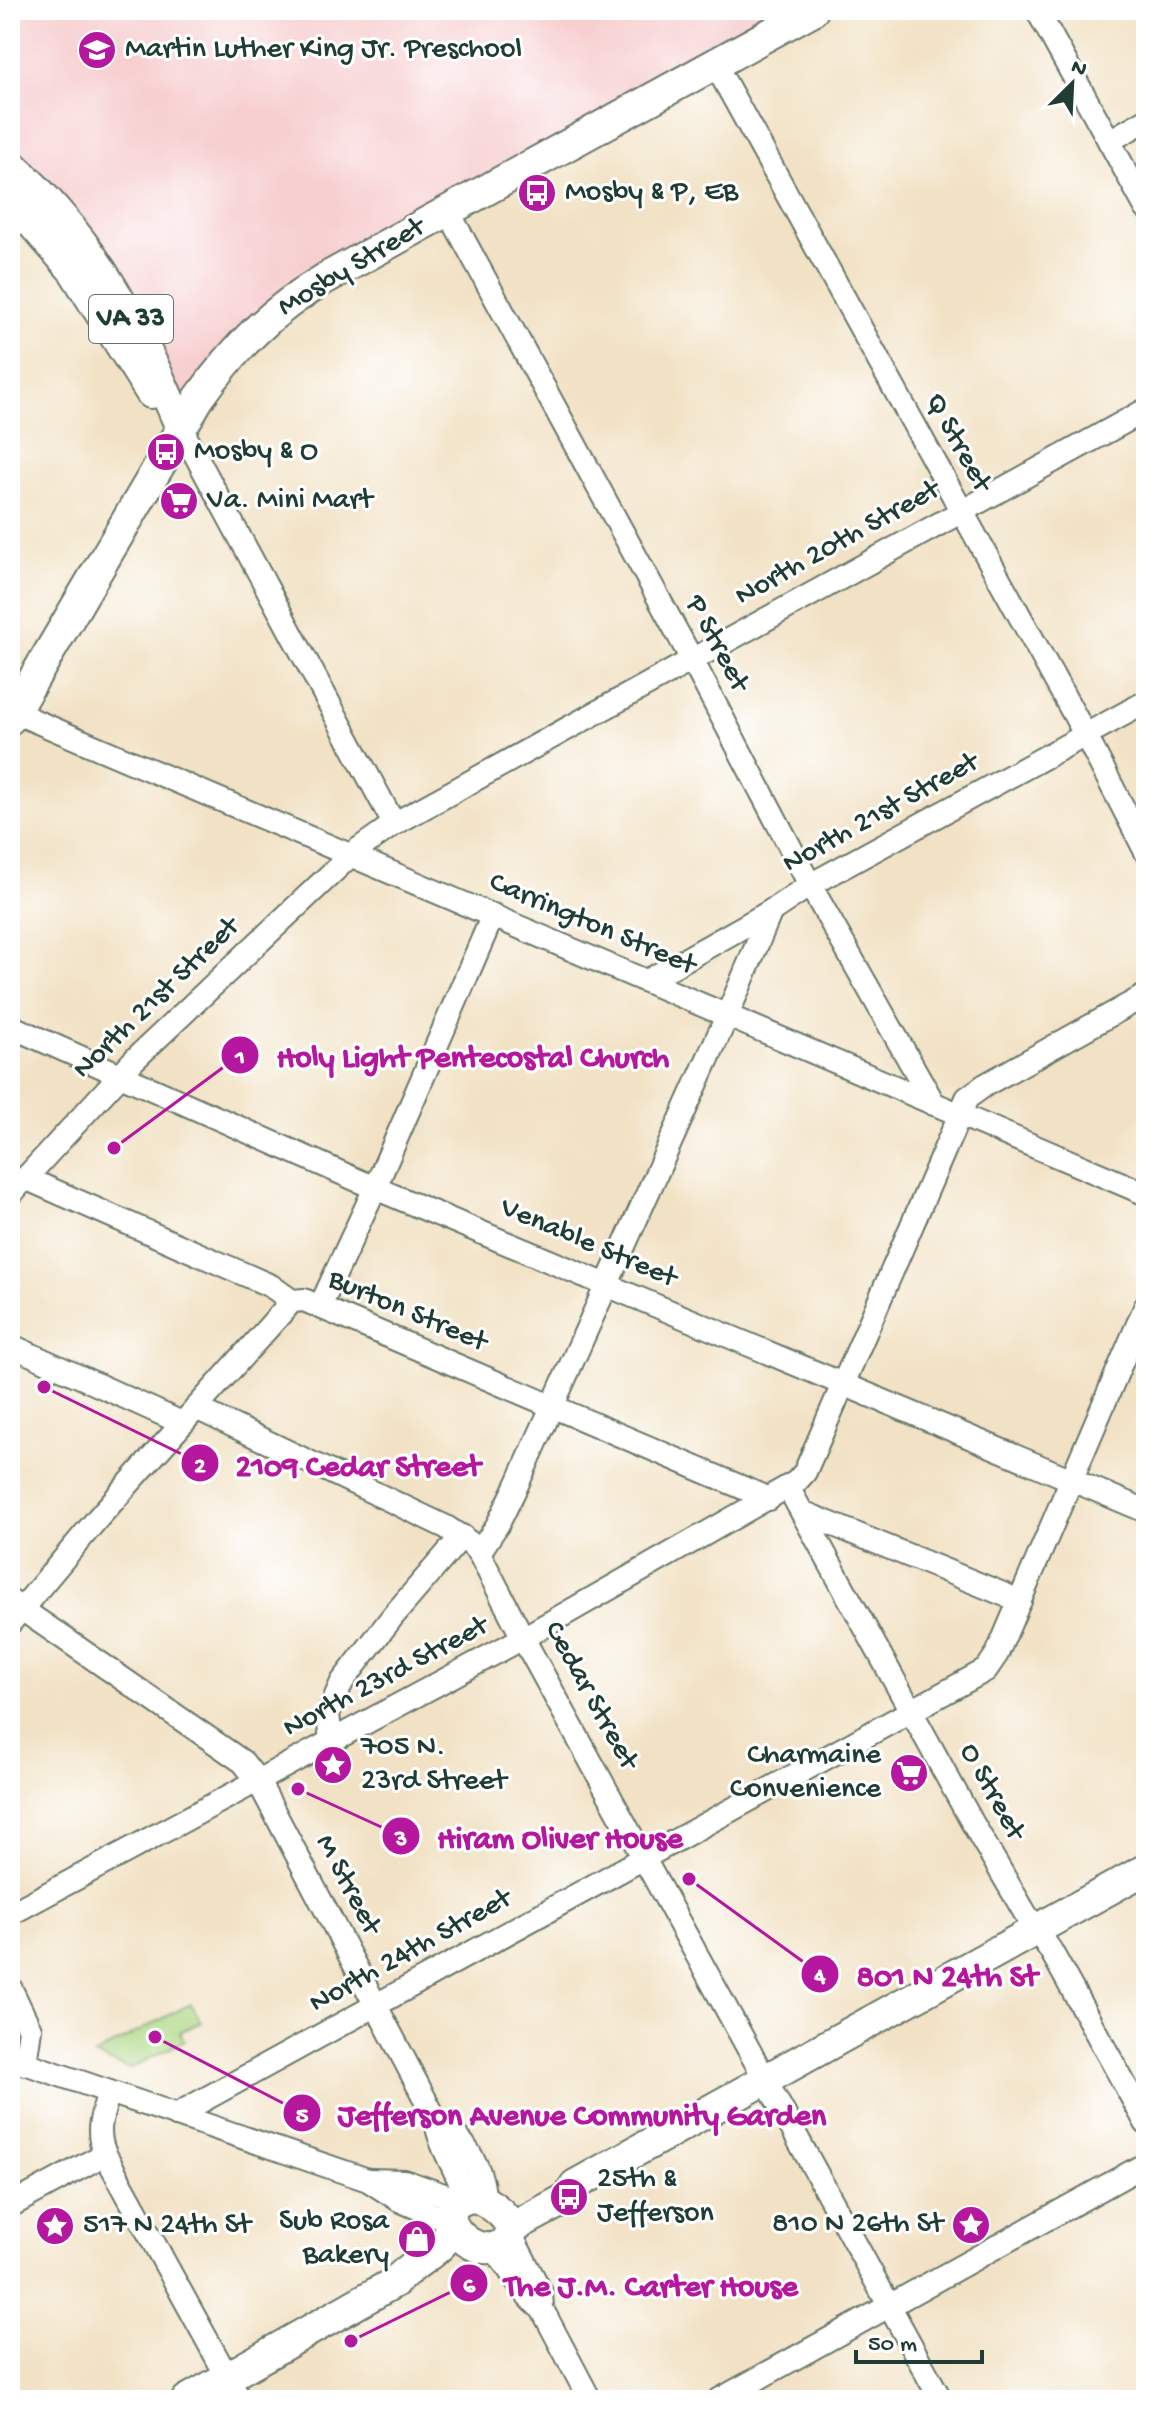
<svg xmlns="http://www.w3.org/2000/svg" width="1156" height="2410" viewBox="0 0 1156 2410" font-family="'Gochi Hand',sans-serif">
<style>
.built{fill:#f7cfd0}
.green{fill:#abd681;stroke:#658a5a;stroke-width:2}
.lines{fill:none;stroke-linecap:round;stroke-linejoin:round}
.minor-casing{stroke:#697767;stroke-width:26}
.major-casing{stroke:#697767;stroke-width:34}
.minor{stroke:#fff;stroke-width:22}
.major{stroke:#fff;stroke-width:30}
.labels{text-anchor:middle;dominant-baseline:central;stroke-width:6;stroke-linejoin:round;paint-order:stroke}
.shield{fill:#fff;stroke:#627771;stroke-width:2}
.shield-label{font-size:28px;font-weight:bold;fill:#1f3d34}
.poi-label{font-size:30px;fill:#1f3d34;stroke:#fff;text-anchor:start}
.street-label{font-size:30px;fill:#1f3d34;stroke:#fff}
.leader{fill:none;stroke:#b5179e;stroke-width:3}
.callout-dot{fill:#b5179e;stroke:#fff;stroke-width:3}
.mark-label{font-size:24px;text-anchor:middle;font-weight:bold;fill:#fff}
.callout-label{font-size:32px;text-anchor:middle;font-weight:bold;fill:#b5179e;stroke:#fff;stroke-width:6;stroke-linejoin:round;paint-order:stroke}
</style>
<rect width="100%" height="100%" fill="#fff"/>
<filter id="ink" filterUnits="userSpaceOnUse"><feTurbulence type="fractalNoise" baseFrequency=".0125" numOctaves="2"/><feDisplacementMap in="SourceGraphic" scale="16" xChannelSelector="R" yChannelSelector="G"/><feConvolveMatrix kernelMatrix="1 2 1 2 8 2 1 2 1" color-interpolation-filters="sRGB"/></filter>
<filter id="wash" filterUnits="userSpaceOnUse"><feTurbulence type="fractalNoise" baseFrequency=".006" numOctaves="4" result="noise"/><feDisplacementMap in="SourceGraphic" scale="32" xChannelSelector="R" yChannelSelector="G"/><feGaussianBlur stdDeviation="1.8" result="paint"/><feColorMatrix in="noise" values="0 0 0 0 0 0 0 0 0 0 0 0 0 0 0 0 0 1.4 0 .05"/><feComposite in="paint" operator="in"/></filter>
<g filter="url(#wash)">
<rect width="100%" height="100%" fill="#f2e2c5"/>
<polygon class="built" points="10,10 811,10 318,282 181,428 10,164"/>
<polygon class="green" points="190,2004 201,2022 180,2032 184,2041 129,2069 94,2055"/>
</g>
<g filter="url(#ink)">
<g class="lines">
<defs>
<g id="minor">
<polyline points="1037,10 1146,208"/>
<polyline points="715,64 1086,736 1146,852"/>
<polyline points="1109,141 1146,120"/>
<polyline points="448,211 691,658 810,885 934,1104"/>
<polyline points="181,428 394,824"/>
<path d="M14,712C393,870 768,1036 1146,1194"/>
<polyline points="647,981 771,911 810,885 1146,702"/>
<polyline points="10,1026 375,1188 1146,1511"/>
<polyline points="25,1178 271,1286 292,1301 304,1300 320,1307 769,1499"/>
<polyline points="10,1195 134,1060 353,853 394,824 1146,410"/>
<polyline points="320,1307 375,1188 493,915"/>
<polyline points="10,1345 182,1423"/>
<polyline points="196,1408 446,1527 469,1542 479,1553 523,1638 941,2400"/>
<polyline points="788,1487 972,1822 1025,1913 1051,1951 1146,2123"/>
<polyline points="802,1512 1020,1601"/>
<polyline points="479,1553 498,1524 517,1485 727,1016 771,911"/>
<path d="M10,1601L243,1762L258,1781L436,2120C439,2148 458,2171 466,2198"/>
<polyline points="10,1623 98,1518 292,1301"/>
<polyline points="331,1742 328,1714 342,1682 393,1616 462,1536"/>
<polyline points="10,1914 523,1638 796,1482 805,1472 967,1098 985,1085 1146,995"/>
<polyline points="10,1987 30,2029 25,2064"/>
<polyline points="10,2058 368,2180 399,2200 450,2222"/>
<path d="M109,2092C102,2115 95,2131 105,2154L240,2400"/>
<polyline points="176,2115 986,1670 997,1654 1146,1305"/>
<path d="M436,2120C463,2136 484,2168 484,2200"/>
<polyline points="369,2180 404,2181 461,2201"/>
<polyline points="10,2206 105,2154"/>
<polyline points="510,2233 541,2292 542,2308"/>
<path d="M493,2248C510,2268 521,2293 542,2309L590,2400"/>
<polyline points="719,2400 1146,2164"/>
</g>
<g id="major">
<path d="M10,164C94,239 138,326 181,428"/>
<polyline points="10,198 73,270 151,393"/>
<path d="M10,719L199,398C236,346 271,311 326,278L813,10"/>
<path d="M474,2197C494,2202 533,2235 496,2247C465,2257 424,2204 474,2197Z"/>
<polyline points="510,2229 569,2197 575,2185 1146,1869"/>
<path d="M187,2400L395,2282C414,2261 439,2254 453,2229"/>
</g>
</defs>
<use href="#minor" class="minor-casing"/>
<use href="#major" class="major-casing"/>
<use href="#minor" class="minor"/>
<use href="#major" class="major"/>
</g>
</g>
<defs>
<symbol id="school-disc" viewBox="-11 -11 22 22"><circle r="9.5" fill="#b5179e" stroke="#fff"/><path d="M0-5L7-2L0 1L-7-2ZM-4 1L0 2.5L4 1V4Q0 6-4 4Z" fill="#fff"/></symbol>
<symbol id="bus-disc" viewBox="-11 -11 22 22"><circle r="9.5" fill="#b5179e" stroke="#fff"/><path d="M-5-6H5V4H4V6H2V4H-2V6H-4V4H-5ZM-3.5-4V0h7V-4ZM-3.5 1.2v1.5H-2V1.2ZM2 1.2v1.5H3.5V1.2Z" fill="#fff"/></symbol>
<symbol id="supermarket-disc" viewBox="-11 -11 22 22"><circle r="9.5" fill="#b5179e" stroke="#fff"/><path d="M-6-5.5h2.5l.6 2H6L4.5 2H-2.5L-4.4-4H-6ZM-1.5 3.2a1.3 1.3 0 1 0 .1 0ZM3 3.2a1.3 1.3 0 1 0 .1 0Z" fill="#fff"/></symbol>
<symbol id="sight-disc" viewBox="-11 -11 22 22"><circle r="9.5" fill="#b5179e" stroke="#fff"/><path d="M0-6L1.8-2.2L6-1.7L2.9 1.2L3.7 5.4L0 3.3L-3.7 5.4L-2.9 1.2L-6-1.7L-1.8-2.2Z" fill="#fff"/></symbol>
<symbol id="shop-disc" viewBox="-11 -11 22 22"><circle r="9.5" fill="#b5179e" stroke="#fff"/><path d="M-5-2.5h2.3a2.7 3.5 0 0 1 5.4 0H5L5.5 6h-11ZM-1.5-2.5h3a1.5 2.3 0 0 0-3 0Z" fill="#fff"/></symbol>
</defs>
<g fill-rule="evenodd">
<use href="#school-disc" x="75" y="28" width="44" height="44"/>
<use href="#bus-disc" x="515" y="171" width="44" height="44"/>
<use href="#bus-disc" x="144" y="430" width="44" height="44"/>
<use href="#supermarket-disc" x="157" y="479" width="44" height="44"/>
<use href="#sight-disc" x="311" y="1743" width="44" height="44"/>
<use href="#supermarket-disc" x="887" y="1751" width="44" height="44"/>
<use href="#bus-disc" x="547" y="2175" width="44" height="44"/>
<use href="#sight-disc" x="949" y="2203" width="44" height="44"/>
<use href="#sight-disc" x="33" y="2204" width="44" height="44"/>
<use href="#shop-disc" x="395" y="2217" width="44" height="44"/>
</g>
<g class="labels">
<rect class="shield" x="89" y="295" width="84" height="48" rx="6"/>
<g class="shield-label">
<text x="131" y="319">VA 33</text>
</g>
<g class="poi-label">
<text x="125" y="50">Martin Luther King Jr. Preschool</text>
<text x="565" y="193">Mosby &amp; P, EB</text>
<text x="194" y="452">Mosby &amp; O</text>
<text x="207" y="501">Va. Mini Mart</text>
<text x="361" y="1748">705 N.<tspan x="361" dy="34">23rd Street</tspan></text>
<text x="881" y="1756" text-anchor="end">Charmaine<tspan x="881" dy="34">Convenience</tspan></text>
<text x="597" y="2180">25th &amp;<tspan x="597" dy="34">Jefferson</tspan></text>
<text x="389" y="2222" text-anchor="end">Sub Rosa<tspan x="389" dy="34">Bakery</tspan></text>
<text x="943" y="2225" text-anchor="end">810 N 26th St</text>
<text x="83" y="2226">517 N 24th St</text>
</g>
<g class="street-label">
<text transform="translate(352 268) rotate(-31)">Mosby Street</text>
<text transform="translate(957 443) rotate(61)">Q Street</text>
<text transform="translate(838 544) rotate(-29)">North 20th Street</text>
<text transform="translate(716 644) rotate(62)">P Street</text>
<text transform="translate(881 814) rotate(-29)">North 21st Street</text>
<text transform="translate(592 925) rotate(23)">Carrington Street</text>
<text transform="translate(157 999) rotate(-44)">North 21st Street</text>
<text transform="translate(588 1244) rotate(23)">Venable Street</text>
<text transform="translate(407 1312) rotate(23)">Burton Street</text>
<text transform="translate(386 1678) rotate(-28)">North 23rd Street</text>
<text transform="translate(590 1696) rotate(61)">Cedar Street</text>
<text transform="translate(991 1792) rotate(61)">O Street</text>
<text transform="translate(347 1885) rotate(62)">M Street</text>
<text transform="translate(411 1952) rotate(-29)">North 24th Street</text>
</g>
</g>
<path class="leader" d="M114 1148L240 1055M44 1387L200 1463M298 1789L401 1836M689 1879L820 1974M155 2037L302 2113M351 2341L469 2283"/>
<g class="callout-dot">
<circle cx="114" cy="1148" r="8"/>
<circle cx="44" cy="1387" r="8"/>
<circle cx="298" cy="1789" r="8"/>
<circle cx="689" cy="1879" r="8"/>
<circle cx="155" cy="2037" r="8"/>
<circle cx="351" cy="2341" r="8"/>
<circle cx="240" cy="1055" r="20"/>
<circle cx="200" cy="1463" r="20"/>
<circle cx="401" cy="1836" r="20"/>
<circle cx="820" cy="1974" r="20"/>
<circle cx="302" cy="2113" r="20"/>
<circle cx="469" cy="2283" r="20"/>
</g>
<g class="mark-label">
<text x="240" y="1063">1</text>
<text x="200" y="1472">2</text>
<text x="401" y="1845">3</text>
<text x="820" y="1982">4</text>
<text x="302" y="2122">5</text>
<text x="469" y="2292">6</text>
</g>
<g class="callout-label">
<text x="473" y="1066">Holy Light Pentecostal Church</text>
<text x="358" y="1475">2109 Cedar Street</text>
<text x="560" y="1847">Hiram Oliver House</text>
<text x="947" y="1985">801 N 24th St</text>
<text x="582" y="2124">Jefferson Avenue Community Garden</text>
<text x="651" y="2295">The J.M. Carter House</text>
</g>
<rect width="1156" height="2410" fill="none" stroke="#fff" stroke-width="40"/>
<g transform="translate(1072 84) rotate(24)" stroke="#ffffff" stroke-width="6" paint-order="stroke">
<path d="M0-6L14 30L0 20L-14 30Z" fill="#1f3d34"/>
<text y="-12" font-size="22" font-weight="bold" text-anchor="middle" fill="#1f3d34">N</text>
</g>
<path d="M856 2350v12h126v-12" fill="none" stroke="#1f3d34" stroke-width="4"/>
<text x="868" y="2350" font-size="24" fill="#1f3d34" stroke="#ffffff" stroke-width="6" paint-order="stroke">50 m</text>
</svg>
